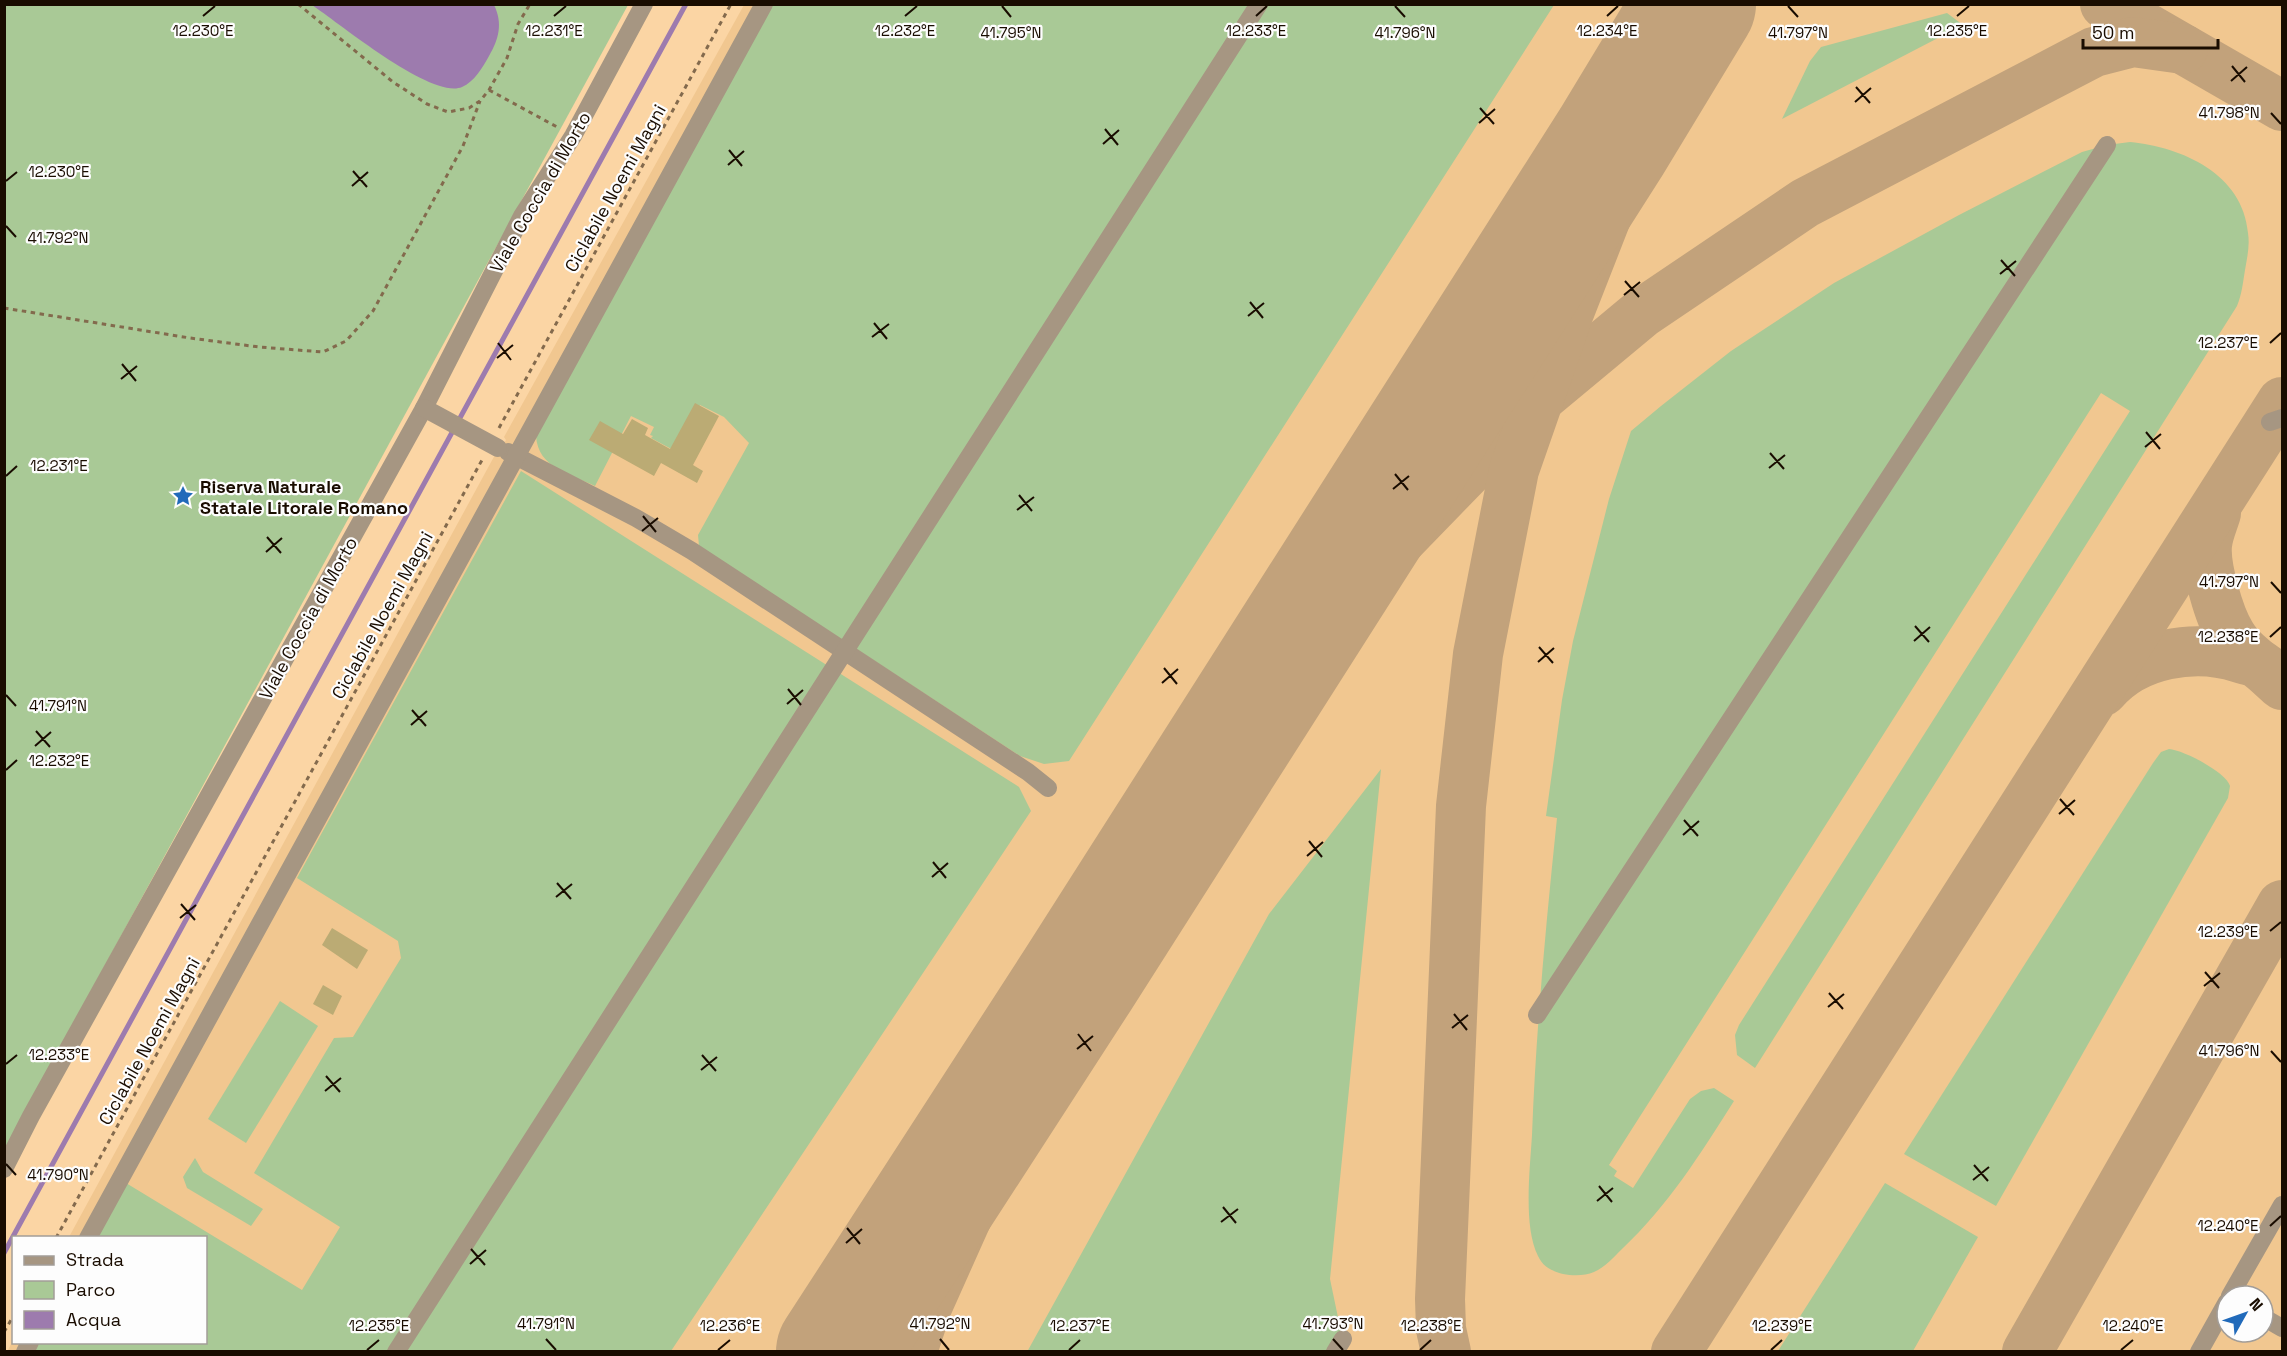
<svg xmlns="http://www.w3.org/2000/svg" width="2287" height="1356" viewBox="0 0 2287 1356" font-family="'Space Grotesk',sans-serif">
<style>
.built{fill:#f1c790;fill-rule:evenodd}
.green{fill:#a9c996}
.water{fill:#9d7bae}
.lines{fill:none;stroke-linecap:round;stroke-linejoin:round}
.stream{stroke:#9d7bae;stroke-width:5}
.taxiway{stroke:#c2a27b;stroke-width:50}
.runway{stroke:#c2a27b;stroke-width:122}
.building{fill:#bbab74}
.path{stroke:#836a4d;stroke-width:3;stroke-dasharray:4.5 4.5;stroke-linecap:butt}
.minor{stroke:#a69682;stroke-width:18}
.minor-bridge{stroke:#a69682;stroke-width:18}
.ticks{fill:none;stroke:#190c00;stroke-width:2}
.labels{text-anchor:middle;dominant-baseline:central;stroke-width:4.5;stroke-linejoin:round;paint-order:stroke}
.street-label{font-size:18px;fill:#190c00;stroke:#fdfdfd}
.poi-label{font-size:18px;font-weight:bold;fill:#190c00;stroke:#fdfdfd;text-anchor:start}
.ticks-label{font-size:15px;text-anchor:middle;fill:#190c00;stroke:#fdfdfd;stroke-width:4.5;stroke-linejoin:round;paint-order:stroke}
</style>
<rect width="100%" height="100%" fill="#fbd5a4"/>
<path class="built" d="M744,5H2282V1351L7,1352L13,1340L14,1342H206V1238L69,1237L496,453L501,449L506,440L504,437ZM2227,1296H2263V1332H2227Z"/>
<g class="green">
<polygon points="4,5 628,5 5,1149 4,1149"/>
<path d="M769,5H1554L1069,761L1044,764L1020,756L699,546L698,535L749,443L724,417L700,405L675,451L651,438L653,436L650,435L654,427L631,416L595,486C570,474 538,468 536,436Z"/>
<polygon points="1947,13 1963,25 1782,119 1810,61 1821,47"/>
<path d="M2130,142C2182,147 2243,174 2248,233C2250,246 2247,258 2245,270C2243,282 2242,294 2237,306L1755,1068L1737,1055L1735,1035L1739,1025L2130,411L2101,393L1609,1165L1617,1171L1614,1176L1633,1188L1690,1099L1701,1091L1714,1088L1734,1101C1701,1153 1668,1206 1622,1249C1614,1257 1605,1267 1594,1272C1585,1276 1573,1276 1563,1274C1552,1271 1543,1267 1538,1256C1523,1226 1530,1169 1532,1135C1536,1029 1546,924 1557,818L1546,816L1562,700L1573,641L1609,499L1631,431L1661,406L1731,351L1834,283L1959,215L2082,152L2107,145Z"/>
<polygon points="521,471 1019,787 1031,811 671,1351 34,1352 39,1343 206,1342 206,1238 96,1237 126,1183 302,1290 340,1227 254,1173 334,1038 353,1037 401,958 398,941 297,878"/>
<path d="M2169,749C2183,750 2226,772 2230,786L2228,798L1996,1206L1904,1154L2153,763L2161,752Z"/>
<polygon points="1381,769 1330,1279 1345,1351 1027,1352 1269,914"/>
<polygon points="280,1001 318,1026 246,1143 208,1119"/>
<polygon points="195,1158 203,1172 263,1209 251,1226 187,1188 183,1177"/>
<polygon points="1885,1183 1978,1237 1913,1351 1778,1351"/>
</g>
<path class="water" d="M312,5H494C503,23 499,39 489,56C483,67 474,82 462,87C432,100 339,23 312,5Z"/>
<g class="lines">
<polyline class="stream" points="4,1253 686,4"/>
<g class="taxiway">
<polyline points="2105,4 2282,106"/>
<path d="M2216,513C2213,523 2208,534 2207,545C2205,567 2219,616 2231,635C2238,647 2253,661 2265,668"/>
<path d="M2103,691C2135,653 2195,643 2240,658C2246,660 2253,661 2258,664C2266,670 2274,678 2282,685"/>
<polyline points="1198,790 1397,544 1535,402 1642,313 1805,203 2094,52 2133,42 2183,49"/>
<polyline points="912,1352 926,1309 1002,1139 1079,978"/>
<polyline points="1446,1352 1441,1329 1440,1299 1461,806 1478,654 1514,470 1568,315 1613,200 1689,45 1712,4"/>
<polyline points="1676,1352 2282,402"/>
<polyline points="2027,1352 2282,905"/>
</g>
<polyline class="runway" points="837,1352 1079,978 1612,141 1695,4"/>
</g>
<g class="building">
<polygon points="695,403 719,416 693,465 703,471 697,483 661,463 654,476 589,440 600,421 623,434 632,419 648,428 645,435 670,449"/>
<polygon points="332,928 368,950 357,969 322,945"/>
<polygon points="323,985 342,996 333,1015 313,1004"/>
</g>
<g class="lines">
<g class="path">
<polyline points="298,4 393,82 427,104 448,112 469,108 480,101 489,90 507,58 518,24 530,4"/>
<polyline points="489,90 559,128"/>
<polyline points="4,308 190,338 259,347 323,352 346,341 373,311 463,146 480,101"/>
<polyline points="499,428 731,4"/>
<polyline points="56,1238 482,460"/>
<polyline points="4,1332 14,1315"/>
</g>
<g class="minor">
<polyline points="2270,422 2282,418"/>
<polyline points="508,452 636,518 692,551 1028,772 1048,788"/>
<polyline points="1537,1015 2107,145"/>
<polyline points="4,1169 31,1116 424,408 522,216 573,136 644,4"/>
<polyline points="88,1238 764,4"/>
<polyline points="2230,1296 2282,1205"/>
<polyline points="2263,1317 2282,1328"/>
<polyline points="25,1352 30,1342"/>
<polyline points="396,1352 1259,4"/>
<polyline points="1335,1352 1343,1339"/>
<polyline points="2199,1352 2227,1302"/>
</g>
<polyline class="minor-bridge" points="424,408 498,448"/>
</g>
<path class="ticks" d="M1002,6L1011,17M1395,6L1405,17M1788,6L1798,17M203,16L215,6M554,16L566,6M905,16L917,6M1256,16L1267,6M1607,16L1618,6M1957,16L1969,6M2232,66L2245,82M2231,81L2247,67M1856,87L1870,103M1855,102L1871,88M1480,108L1494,124M2271,113L2281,124M1479,123L1495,109M1105,129L1118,145M1103,144L1119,130M729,150L742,166M728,165L744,151M353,171L367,187M6,181L17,172M352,186L368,172M6,226L16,237M2001,260L2015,276M2000,274L2016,261M1625,281L1639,297M1624,295L1640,282M1250,302L1263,318M1248,316L1264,303M874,323L887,339M872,337L889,324M498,343L511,360M2270,343L2281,333M497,358L513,345M122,364L136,381M121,379L137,366M2146,432L2160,449M2145,447L2161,434M1770,453L1784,469M1769,468L1785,455M1395,474L1408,490M6,476L17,466M1393,489L1409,476M1019,495L1032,511M1017,510L1034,497M643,516L656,532M642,531L658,518M267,537L281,553M266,552L282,538M2271,582L2281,593M1915,626L1929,642M2270,637L2281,627M1914,641L1930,627M1539,647L1553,663M1538,662L1554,648M1164,668L1177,684M1162,683L1178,669M788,689L801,705M6,695L16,706M787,704L803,690M412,710L426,726M411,725L427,711M36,731L50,747M35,746L51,732M6,770L17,760M2060,799L2074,815M2059,814L2075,800M1684,820L1698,836M1683,835L1699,821M1309,841L1322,857M1307,856L1323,842M933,862L946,878M932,877L948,863M557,883L571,899M556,897L572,884M181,904L195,920M180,918L196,905M2270,931L2281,922M2205,972L2219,988M2204,986L2220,973M1829,993L1843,1009M1828,1007L1844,994M1454,1014L1467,1030M1452,1028L1468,1015M1078,1034L1091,1051M1077,1049L1093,1036M2271,1051L2281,1062M702,1055L716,1071M6,1064L17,1055M701,1070L717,1057M326,1076L340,1092M325,1091L341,1078M6,1164L16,1175M1974,1165L1988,1181M1973,1180L1989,1167M1599,1186L1612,1202M1597,1201L1613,1188M1223,1207L1236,1223M1221,1222L1238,1209M2270,1226L2281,1216M847,1228L860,1244M846,1243L862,1229M471,1249L485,1265M470,1264L486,1250M546,1339L556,1350M940,1339L949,1350M1333,1339L1343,1350M367,1350L379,1340M718,1350L730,1340M1069,1350L1080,1340M1420,1350L1431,1340M1771,1350L1782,1340M2121,1350L2133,1340"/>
<defs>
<symbol id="sight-bare" viewBox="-9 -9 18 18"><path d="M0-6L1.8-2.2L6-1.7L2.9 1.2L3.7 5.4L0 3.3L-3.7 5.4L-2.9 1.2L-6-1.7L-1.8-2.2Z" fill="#216aba" stroke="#fdfdfd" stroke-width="2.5" paint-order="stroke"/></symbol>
</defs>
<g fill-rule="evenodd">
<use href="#sight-bare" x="168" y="481" width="30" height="30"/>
</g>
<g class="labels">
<g class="street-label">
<text transform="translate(615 188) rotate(-61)">Ciclabile Noemi Magni</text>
<text transform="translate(540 192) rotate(-60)">Viale Coccia di Morto</text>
<text transform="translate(382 615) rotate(-61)">Ciclabile Noemi Magni</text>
<text transform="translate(308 618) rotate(-61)">Viale Coccia di Morto</text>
<text transform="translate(149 1041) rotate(-61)">Ciclabile Noemi Magni</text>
</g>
<g class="poi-label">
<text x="200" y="486">Riserva Naturale<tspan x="200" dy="21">Statale Litorale Romano</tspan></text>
</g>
</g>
<g class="ticks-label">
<text x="203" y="36">12.230°E</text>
<text x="554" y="36">12.231°E</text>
<text x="905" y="36">12.232°E</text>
<text x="1256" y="36">12.233°E</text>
<text x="1607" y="36">12.234°E</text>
<text x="1957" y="36">12.235°E</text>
<text x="1011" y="38">41.795°N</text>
<text x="1405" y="38">41.796°N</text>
<text x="1798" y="38">41.797°N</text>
<text x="2229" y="118">41.798°N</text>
<text x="59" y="177">12.230°E</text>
<text x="58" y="243">41.792°N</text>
<text x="2228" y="348">12.237°E</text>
<text x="59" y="471">12.231°E</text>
<text x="2229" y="587">41.797°N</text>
<text x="2228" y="642">12.238°E</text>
<text x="58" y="711">41.791°N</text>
<text x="59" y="766">12.232°E</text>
<text x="2228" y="937">12.239°E</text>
<text x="2229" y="1056">41.796°N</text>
<text x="59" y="1060">12.233°E</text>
<text x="58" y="1180">41.790°N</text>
<text x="2228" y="1231">12.240°E</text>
<text x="546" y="1329">41.791°N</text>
<text x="940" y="1329">41.792°N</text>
<text x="1333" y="1329">41.793°N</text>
<text x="379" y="1331">12.235°E</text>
<text x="730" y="1331">12.236°E</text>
<text x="1080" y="1331">12.237°E</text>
<text x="1431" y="1331">12.238°E</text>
<text x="1782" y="1331">12.239°E</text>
<text x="2133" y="1331">12.240°E</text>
</g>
<rect width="2287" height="1356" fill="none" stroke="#190c00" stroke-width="12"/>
<rect x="12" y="1236" width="195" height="108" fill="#fdfdfd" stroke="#a29d98" stroke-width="1.5"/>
<rect x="24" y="1256" width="30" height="9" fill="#a69682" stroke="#a29d98" stroke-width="1.5"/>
<text x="66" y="1266" font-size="18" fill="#190c00">Strada</text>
<rect x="24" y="1281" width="30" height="18" fill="#a9c996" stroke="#a29d98" stroke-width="1.5"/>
<text x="66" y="1296" font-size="18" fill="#190c00">Parco</text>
<rect x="24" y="1311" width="30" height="18" fill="#9d7bae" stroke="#a29d98" stroke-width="1.5"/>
<text x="66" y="1326" font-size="18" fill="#190c00">Acqua</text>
<g transform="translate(2245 1314) rotate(50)"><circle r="28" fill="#fdfdfd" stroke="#a29d98" stroke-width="1.5"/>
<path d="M0-4.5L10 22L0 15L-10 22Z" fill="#216aba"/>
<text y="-9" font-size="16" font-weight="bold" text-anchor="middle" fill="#190c00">N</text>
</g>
<path d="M2083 39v9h135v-9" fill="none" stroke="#190c00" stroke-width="3"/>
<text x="2092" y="39" font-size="18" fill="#190c00" stroke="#fdfdfd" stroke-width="4.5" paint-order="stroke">50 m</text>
</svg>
